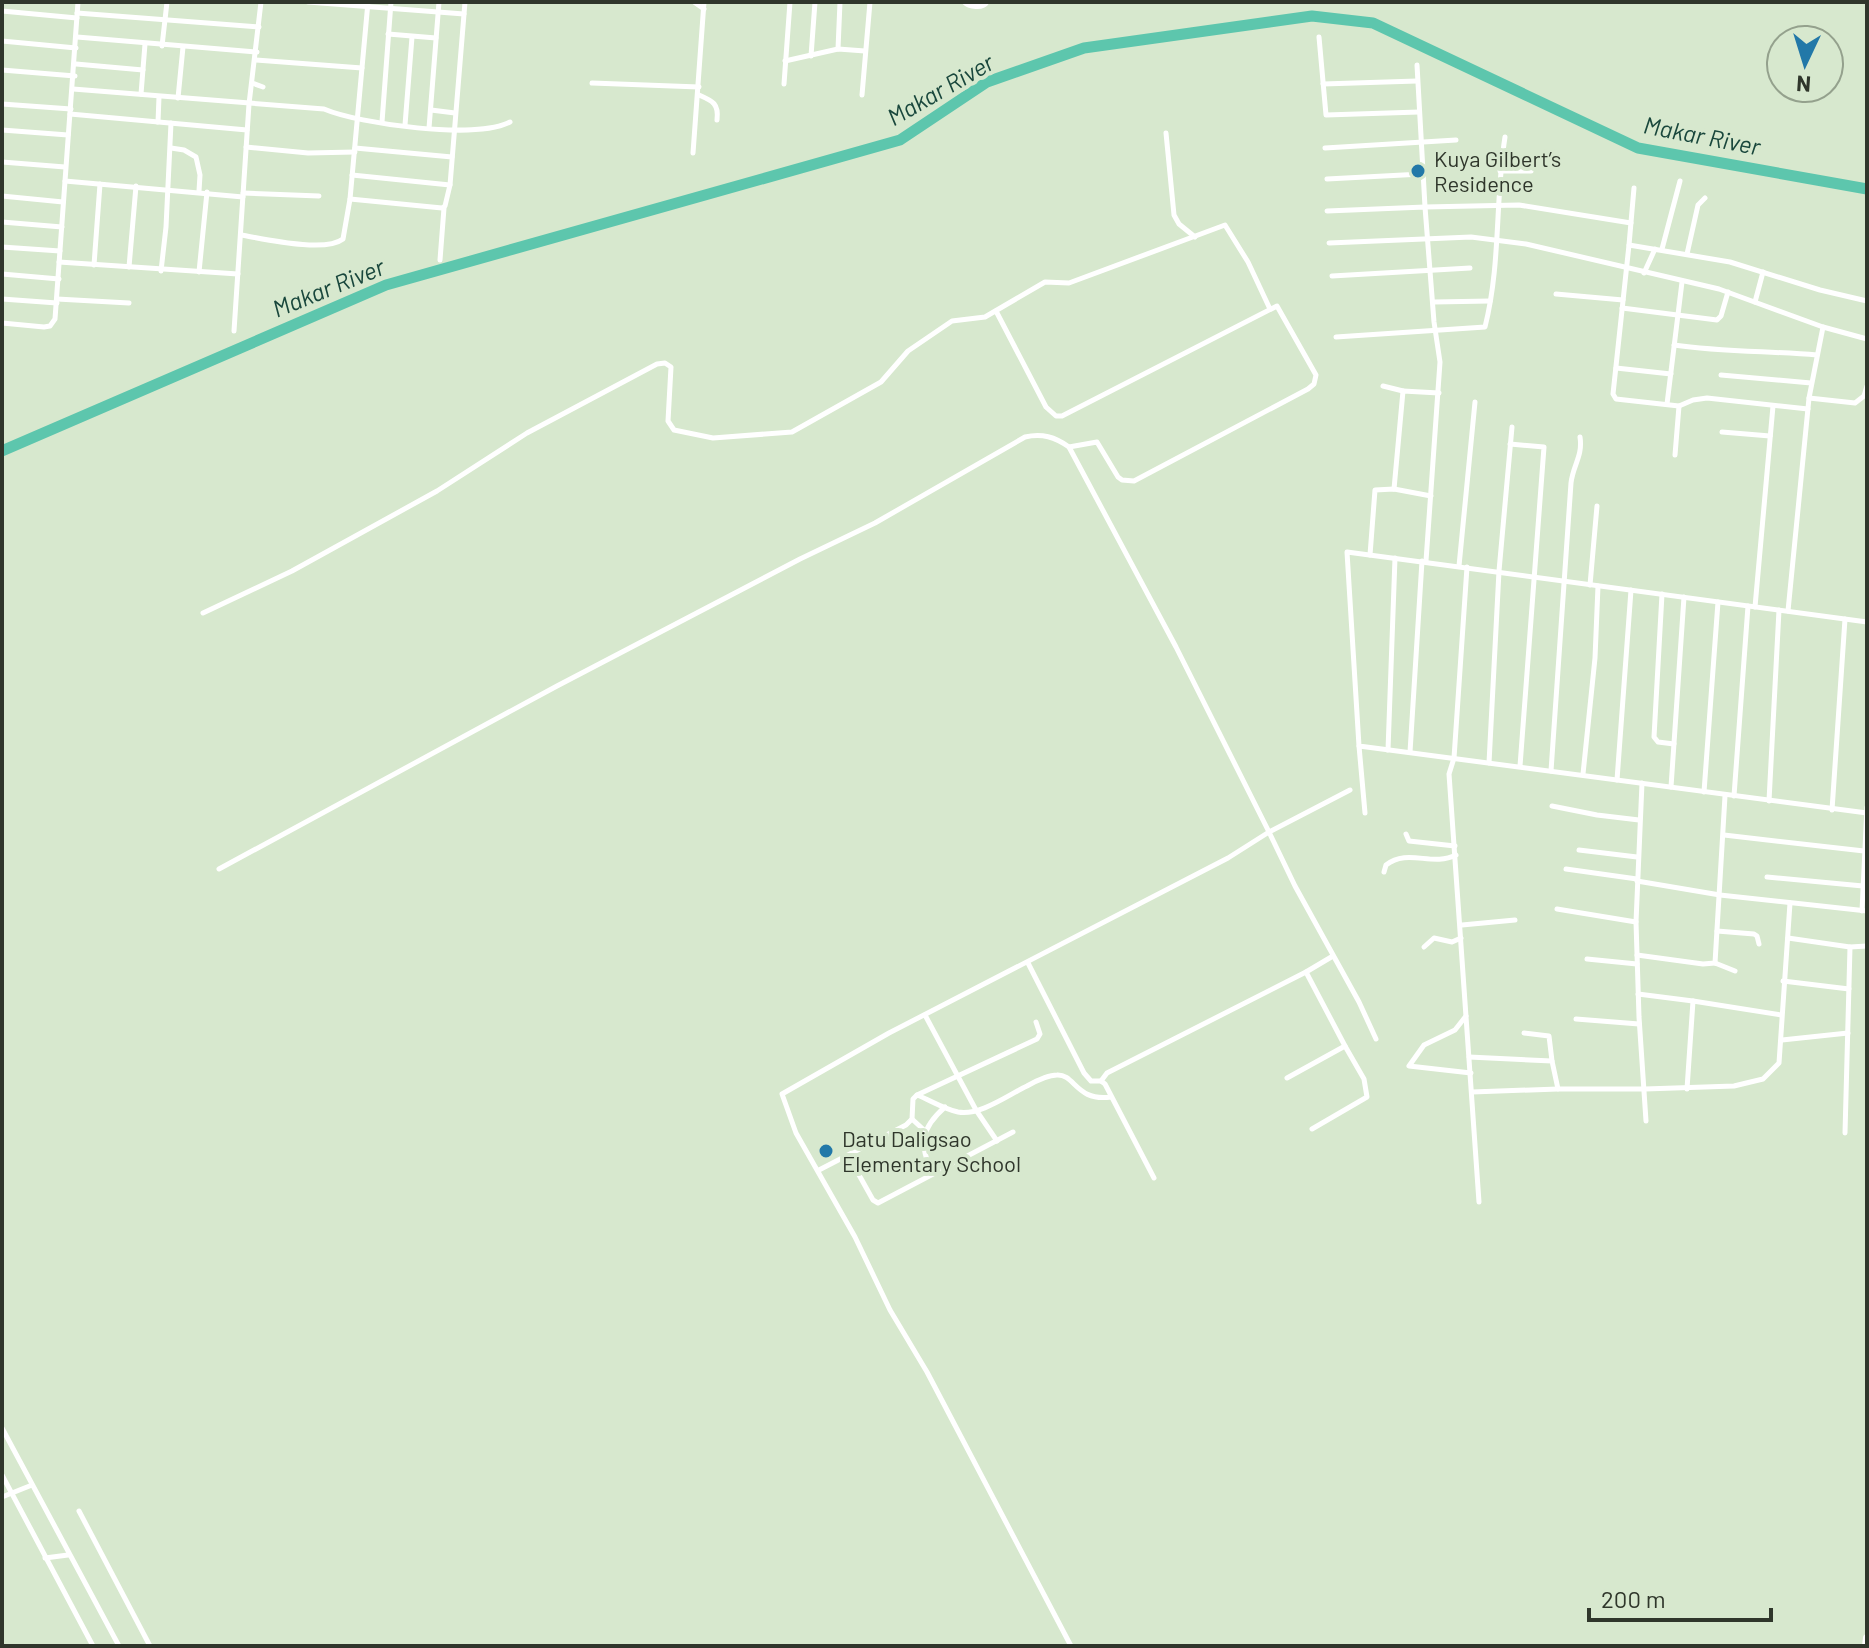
<svg xmlns="http://www.w3.org/2000/svg" width="1869" height="1648" viewBox="0 0 1869 1648" font-family="Barlow,sans-serif">
<style>
.lines{fill:none;stroke-linecap:round;stroke-linejoin:round}
.river{stroke:#5dc6ad;stroke-width:11}
.street{stroke:#fff;stroke-width:5}
.primary{stroke:#fff;stroke-width:8}
.poi-dot{fill:#2278a8;stroke:#d7e8ce;stroke-width:3}
.labels{text-anchor:middle;dominant-baseline:central;stroke-width:8;stroke-linejoin:round;paint-order:stroke}
.poi-label{font-size:22px;fill:#2f362b;stroke:#d7e8ce;text-anchor:start}
.water-label{font-size:24px;font-style:italic;fill:#19473c;stroke:#d7e8ce}
</style>
<rect width="100%" height="100%" fill="#d7e8ce"/>
<g class="lines">
<polyline class="river" points="2,451 386,285 900,140 987,82 1084,48 1312,16 1373,23 1638,148 1867,189"/>
<g class="street">
<polyline points="308,2 464,14"/>
<polyline points="694,2 704,9"/>
<path d="M964,2C969,7 983,9 987,2"/>
<polyline points="2,11 77,18"/>
<polyline points="77,13 259,27"/>
<polyline points="388,34 436,38"/>
<polyline points="77,37 257,52"/>
<polyline points="1319,37 1326,115 1419,112"/>
<polyline points="2,41 76,48"/>
<polyline points="162,46 167,2"/>
<polyline points="838,49 840,2"/>
<polyline points="811,56 815,2"/>
<polyline points="256,60 362,68"/>
<polyline points="785,61 838,49 865,51"/>
<polyline points="76,64 143,70"/>
<polyline points="1417,65 1425,207 1519,205 1631,223"/>
<polyline points="2,70 75,76"/>
<polyline points="252,83 263,87"/>
<polyline points="592,83 699,87"/>
<polyline points="784,84 790,2"/>
<polyline points="1323,84 1417,81"/>
<path d="M73,89L324,109C359,124 476,140 510,122"/>
<polyline points="141,94 145,44"/>
<path d="M699,95C713,101 719,104 717,120"/>
<polyline points="862,95 870,2"/>
<polyline points="178,98 183,47"/>
<polyline points="2,104 71,109"/>
<polyline points="431,110 455,113"/>
<polyline points="70,114 247,130"/>
<polyline points="158,122 159,97"/>
<polyline points="382,122 391,2"/>
<polyline points="405,125 412,37"/>
<polyline points="429,128 439,2"/>
<polyline points="2,130 68,135"/>
<polyline points="1166,133 1174,215 1179,224 1195,237"/>
<polyline points="246,147 308,153 355,152"/>
<polyline points="171,148 184,150 196,157 200,175 199,191"/>
<polyline points="355,148 452,157"/>
<polyline points="1325,148 1456,140"/>
<polyline points="693,153 704,2"/>
<polyline points="2,162 65,167"/>
<polyline points="1500,171 1531,171"/>
<polyline points="352,175 450,185"/>
<polyline points="1327,179 1422,174"/>
<polyline points="65,181 243,197"/>
<polyline points="243,193 319,196"/>
<polyline points="2,196 63,202"/>
<polyline points="350,199 442,208 445,206 450,185 465,2"/>
<polyline points="1327,211 1425,207 1434,322 1440,362 1426,561"/>
<polyline points="2,222 62,227"/>
<path d="M241,235C265,239 325,253 343,239L350,199L368,2"/>
<polyline points="1329,243 1471,237 1526,244 1719,289 1823,327 1867,339"/>
<polyline points="1629,245 1634,188"/>
<polyline points="2,247 60,251"/>
<polyline points="1662,249 1680,181"/>
<polyline points="1687,254 1698,205 1705,198"/>
<polyline points="440,260 444,208"/>
<polyline points="59,262 238,274"/>
<polyline points="94,265 100,184"/>
<polyline points="129,267 136,186"/>
<polyline points="161,271 166,227 171,123"/>
<polyline points="199,272 207,192"/>
<polyline points="1644,273 1655,249"/>
<polyline points="2,274 59,279"/>
<polyline points="1332,276 1470,268"/>
<polyline points="1556,294 1623,300"/>
<polyline points="2,299 57,303"/>
<polyline points="57,299 129,303"/>
<polyline points="1434,302 1490,301"/>
<polyline points="1755,302 1763,272"/>
<polyline points="1622,308 1717,320 1721,316 1728,292"/>
<polyline points="996,311 1046,407 1056,416 1062,416 1277,306 1316,375 1314,384 1308,389 1134,481 1122,480 1118,477 1097,442 1069,447"/>
<polyline points="2,323 44,327 50,326 55,319 78,2"/>
<polyline points="234,331 249,104 261,2"/>
<path d="M1336,337L1485,327C1501,264 1495,200 1505,137"/>
<path d="M1674,345C1721,352 1769,351 1817,355"/>
<polyline points="1616,368 1671,374"/>
<polyline points="1721,375 1811,383"/>
<polyline points="1383,386 1403,391"/>
<polyline points="1809,398 1855,403 1864,396 1867,386"/>
<polyline points="1667,404 1682,282"/>
<polyline points="1808,409 1707,398 1693,400 1679,406 1616,399 1613,394 1629,245 1730,262 1820,290 1867,301"/>
<polyline points="1722,432 1770,436"/>
<polyline points="1510,444 1544,447 1520,766"/>
<polyline points="1675,455 1679,406"/>
<polyline points="1394,489 1403,391 1439,393"/>
<polyline points="1370,555 1375,490 1394,489 1431,496"/>
<polyline points="1459,566 1475,402"/>
<polyline points="1467,567 1454,758 1449,774 1479,1202"/>
<polyline points="1590,585 1597,506"/>
<polyline points="1662,594 1654,737 1658,742 1674,744"/>
<polyline points="1755,607 1773,406"/>
<polyline points="1788,611 1809,398 1823,327"/>
<polyline points="203,613 292,571 437,491 527,433 657,364 665,363 671,367 668,421 674,430 713,438 792,432 881,382 908,351 952,321 985,317 1045,282 1069,283 1225,225 1248,262 1270,309"/>
<polyline points="1867,622 1347,552 1359,746 1867,813"/>
<polyline points="1359,746 1365,813"/>
<polyline points="1388,750 1395,558"/>
<polyline points="1410,752 1422,561"/>
<polyline points="1489,763 1499,571 1512,427"/>
<path d="M1551,771L1571,483C1573,465 1583,456 1580,437"/>
<polyline points="1583,774 1595,658 1598,586"/>
<polyline points="1617,780 1631,590"/>
<polyline points="1642,783 1636,922 1639,1017 1646,1121"/>
<polyline points="1671,787 1684,597"/>
<polyline points="1350,790 1269,832 1295,886 1359,1002 1376,1039"/>
<polyline points="1704,792 1718,602"/>
<polyline points="1734,796 1748,606"/>
<polyline points="1769,801 1779,610"/>
<polyline points="1552,806 1597,815 1639,820"/>
<polyline points="1832,810 1845,619"/>
<polyline points="1406,834 1409,841 1455,846"/>
<polyline points="1724,835 1864,851"/>
<polyline points="1579,850 1637,857"/>
<path d="M219,869L557,686L800,559L875,523L1025,437C1042,433 1055,437 1069,447L1176,647L1269,832L1228,858L889,1033L782,1094L796,1133L855,1237L890,1310L927,1372L1071,1646"/>
<polyline points="1566,869 1637,879"/>
<path d="M1384,872L1386,865C1408,848 1432,867 1456,855"/>
<polyline points="1767,877 1863,886"/>
<polyline points="1637,881 1720,895 1867,911"/>
<polyline points="1557,909 1636,922"/>
<polyline points="1862,911 1867,807"/>
<polyline points="1462,925 1515,920"/>
<polyline points="1717,931 1754,934 1757,936 1759,944"/>
<polyline points="1788,938 1850,947 1867,946"/>
<polyline points="1424,947 1434,938 1452,942 1461,938"/>
<polyline points="1637,955 1703,964 1715,963 1725,796"/>
<polyline points="1587,959 1637,964"/>
<polyline points="1028,963 1084,1073 1091,1081 1101,1081 1105,1084 1154,1178"/>
<polyline points="1715,963 1735,971"/>
<polyline points="1783,981 1849,989"/>
<polyline points="1638,994 1693,1001"/>
<polyline points="925,1015 976,1110 997,1141"/>
<polyline points="1466,1016 1455,1030 1424,1045 1409,1066 1471,1073"/>
<polyline points="1576,1019 1639,1024"/>
<polyline points="1524,1033 1549,1036 1552,1061"/>
<polyline points="1782,1040 1848,1033"/>
<polyline points="1469,1057 1552,1061 1558,1089 1645,1089 1734,1086 1763,1079 1779,1063 1790,903"/>
<polyline points="1287,1078 1345,1046 1306,972 1333,956"/>
<polyline points="1101,1081 1107,1073 1306,972"/>
<polyline points="1687,1089 1693,1001 1781,1015"/>
<polyline points="1472,1092 1558,1089"/>
<path d="M917,1095C930,1100 944,1109 958,1112C980,1116 1008,1095 1027,1086C1036,1081 1047,1075 1057,1075C1075,1074 1076,1102 1111,1097"/>
<polyline points="912,1119 925,1131"/>
<polyline points="1312,1129 1367,1097 1364,1079 1345,1046"/>
<polyline points="1845,1133 1850,947"/>
<polyline points="844,1158 854,1166 873,1200 878,1203 1013,1132"/>
<polyline points="819,1170 906,1125 912,1119 913,1099 917,1095 1037,1039 1040,1034 1036,1022"/>
<path d="M933,1173C918,1145 921,1128 945,1107"/>
<polyline points="2,1428 119,1646"/>
<polyline points="2,1475 93,1646"/>
<polyline points="2,1497 32,1485"/>
<polyline points="79,1511 150,1646"/>
<polyline points="45,1558 68,1555"/>
</g>
<polyline class="primary" points="1866,1646 1867,1638"/>
</g>
<g class="poi-dot">
<circle cx="1418" cy="171" r="8"/>
<circle cx="826" cy="1151" r="8"/>
</g>
<g class="labels">
<g class="poi-label">
<text x="1434" y="158">Kuya Gilbert’s<tspan x="1434" dy="25">Residence</tspan></text>
<text x="842" y="1138">Datu Daligsao<tspan x="842" dy="25">Elementary School</tspan></text>
</g>
<g class="water-label">
<text transform="translate(940 89) rotate(-30)">Makar River</text>
<text transform="translate(1702 135) rotate(11)">Makar River</text>
<text transform="translate(328 287) rotate(-22)">Makar River</text>
</g>
</g>
<rect width="1869" height="1648" fill="none" stroke="#2f362b" stroke-width="8"/>
<g transform="translate(1805 64) rotate(184)"><circle r="38" fill="#d7e8ce" stroke="#94a18d" stroke-width="2"/>
<path d="M0-6L14 30L0 20L-14 30Z" fill="#2278a8"/>
<text y="-12" font-size="22" font-weight="bold" text-anchor="middle" fill="#2f362b">N</text>
</g>
<path d="M1589 1608v12h182v-12" fill="none" stroke="#2f362b" stroke-width="4"/>
<text x="1601" y="1608" font-size="24" fill="#2f362b" stroke="#d7e8ce" stroke-width="6" paint-order="stroke">200 m</text>
</svg>
